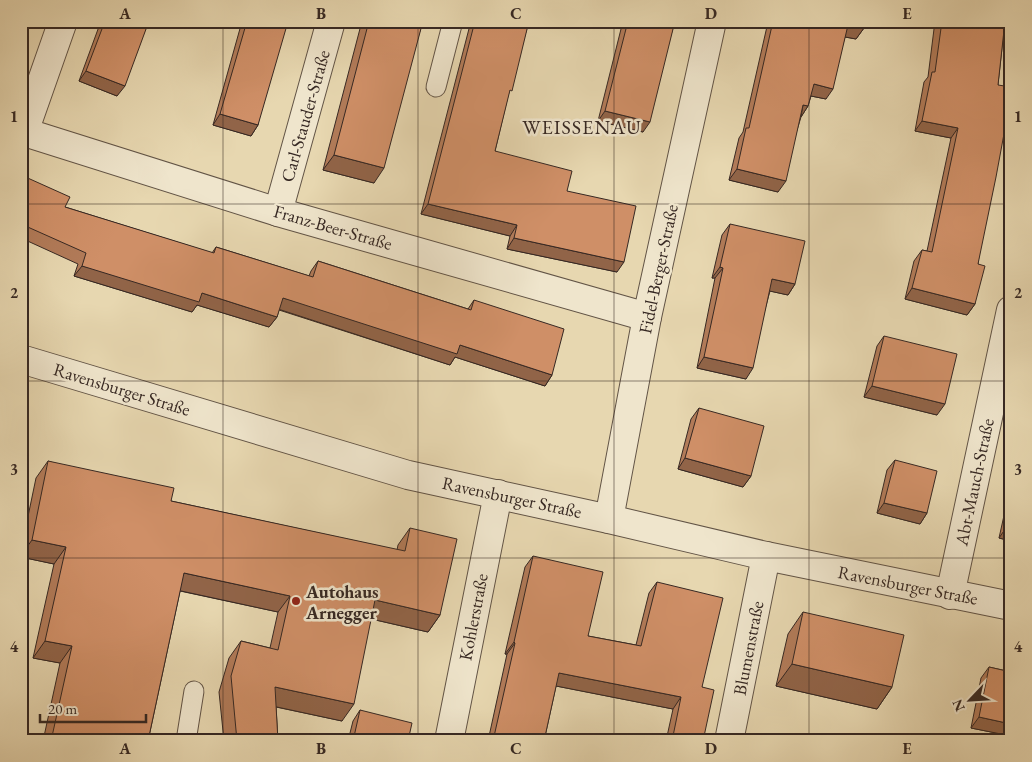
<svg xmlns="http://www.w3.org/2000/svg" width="1032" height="762" viewBox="0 0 1032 762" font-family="'EB Garamond',serif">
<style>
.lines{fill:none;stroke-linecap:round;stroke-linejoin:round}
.service-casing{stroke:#625446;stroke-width:21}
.minor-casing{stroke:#625446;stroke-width:30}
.service{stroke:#efe5cc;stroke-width:19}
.minor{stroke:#efe5cc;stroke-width:28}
.wall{fill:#b27b59;stroke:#362823}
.shaded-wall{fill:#916448;stroke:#362823}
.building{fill:#cf8f67;stroke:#362823}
.grid{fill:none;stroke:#362823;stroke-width:1;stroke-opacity:0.55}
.poi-dot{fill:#8f2418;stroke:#efe5cc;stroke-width:2}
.labels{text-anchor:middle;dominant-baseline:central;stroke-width:5;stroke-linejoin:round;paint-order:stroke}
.street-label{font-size:18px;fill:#362823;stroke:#efe5cc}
.poi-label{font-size:18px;font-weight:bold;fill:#362823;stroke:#efe5cc;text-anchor:start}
.quarter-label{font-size:20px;letter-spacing:1px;fill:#362823;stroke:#efe5cc}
.neatline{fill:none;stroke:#362823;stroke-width:2}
.grid-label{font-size:16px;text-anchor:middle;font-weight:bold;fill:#362823}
</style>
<rect width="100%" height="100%" fill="#e7d7b0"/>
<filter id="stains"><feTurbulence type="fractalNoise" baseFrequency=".004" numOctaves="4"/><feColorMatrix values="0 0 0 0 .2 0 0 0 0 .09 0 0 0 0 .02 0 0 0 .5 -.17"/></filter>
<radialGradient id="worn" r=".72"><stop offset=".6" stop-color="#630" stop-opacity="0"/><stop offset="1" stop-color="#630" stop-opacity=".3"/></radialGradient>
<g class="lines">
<defs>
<g id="service">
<polyline points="436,87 453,21"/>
<polyline points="186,741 194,691"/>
</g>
<g id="minor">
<polyline points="21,131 278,212 647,317"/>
<polyline points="24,132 63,21"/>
<polyline points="278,212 331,21"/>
<polyline points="21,359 408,475 609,519 766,556 1011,606"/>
<polyline points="609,519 647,317 712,21"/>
<polyline points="950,595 1011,310"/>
<polyline points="449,741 498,494"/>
<polyline points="729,741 766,556"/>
</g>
</defs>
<use href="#service" class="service-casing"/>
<use href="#minor" class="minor-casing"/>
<use href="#service" class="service"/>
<use href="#minor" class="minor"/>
</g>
<g class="wall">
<polygon points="101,21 149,21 117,96 79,81"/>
<polygon points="244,21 274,21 258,125 251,136 213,125 241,25"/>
<polygon points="362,21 423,21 374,183 323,170"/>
<polygon points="471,21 529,21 508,96 495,151 567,191 617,272 507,249 510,236 421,214"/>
<polygon points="623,21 675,21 643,132 598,121"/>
<polygon points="764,21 865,21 864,28 856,39 845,37 826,99 811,96 808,106 801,117 778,192 729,180 739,138 743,132 768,22"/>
<polygon points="935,21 1005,21 978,264 975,304 967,315 905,299 914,261 922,250 927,251 951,138 915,131 924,82 928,77"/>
<polygon points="21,175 65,207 212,253 216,247 309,276 311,271 318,261 468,309 474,300 552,375 545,386 455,357 450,365 279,310 277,317 269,327 197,305 192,312 74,276 78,264 21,238"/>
<polygon points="730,224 795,284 788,295 770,291 746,379 697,368 715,278 712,278 722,235"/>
<polygon points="884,336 937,415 864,397 877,346"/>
<polygon points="699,408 751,476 743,487 678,469 691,419"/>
<polygon points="895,460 927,513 920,524 877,513 887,470"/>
<polygon points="48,461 171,501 397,550 398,545 410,528 440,615 428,632 371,619 342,721 276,707 278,741 224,741 219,692 229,658 241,641 270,648 278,612 180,591 148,741 43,741 60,663 33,658 54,564 21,557 21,550 36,478"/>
<polygon points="1011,484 1011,541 999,538"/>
<polygon points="533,556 588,636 636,645 649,593 657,582 702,687 703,741 666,741 673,709 556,686 544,741 488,741 507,654 505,654 525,567"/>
<polygon points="803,612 892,687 877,709 776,686 788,634"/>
<polygon points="989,667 1011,672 1011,736 971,728 981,678"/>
<polygon points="360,710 408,741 348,741 353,721"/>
</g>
<g class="shaded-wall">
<polygon points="848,25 864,28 856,39 840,36"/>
<polygon points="86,71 125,86 117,96 79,81"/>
<polygon points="814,84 833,89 826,99 806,95"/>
<polygon points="803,105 808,106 801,117"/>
<polygon points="605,111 650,122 643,132 598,121"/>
<polygon points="220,114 258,125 251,136 213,125"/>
<polygon points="922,121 958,128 951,138 915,131"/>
<polygon points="334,155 384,168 374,183 323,170"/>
<polygon points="737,169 786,181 778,192 729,180"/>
<polygon points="428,204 517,225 510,236 421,214"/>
<polygon points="514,238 624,262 617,272 507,249"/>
<polygon points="82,266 202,293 277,317 269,327 197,305 192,312 74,276"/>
<polygon points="720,267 723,268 715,278 712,278"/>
<polygon points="772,279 795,284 788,295 765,290"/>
<polygon points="912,288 975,304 967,315 905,299"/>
<polygon points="283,298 460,345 552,375 545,386 455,357 450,365 275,308"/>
<polygon points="704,357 753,368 746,379 697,368"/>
<polygon points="872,386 945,404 937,415 864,397"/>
<polygon points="685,458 751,476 743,487 678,469"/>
<polygon points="884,503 927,513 920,524 877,513"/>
<polygon points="1008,525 1011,525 1011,541 999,538"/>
<polygon points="32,540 66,547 54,564 21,557 21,555"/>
<polygon points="184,573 290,596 278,612 172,589"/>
<polygon points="375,600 440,615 428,632 363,617"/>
<polygon points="45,641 72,646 60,663 33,658"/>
<polygon points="514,642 515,643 507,654 505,654"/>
<polygon points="792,664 892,687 877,709 776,686"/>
<polygon points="559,673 681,697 673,709 551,685"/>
<polygon points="275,687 354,704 342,721 263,704"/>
<polygon points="979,717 1011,724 1011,736 971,728"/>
</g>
<g class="building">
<polygon points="105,21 149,21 125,86 86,71"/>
<polygon points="247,21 274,21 287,25 258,125 220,114"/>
<polygon points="369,21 423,21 384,168 334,155"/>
<polygon points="475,21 529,21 512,91 510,90 495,151 572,171 567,191 636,206 624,262 514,238 517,225 428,204"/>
<polygon points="628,21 675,21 650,122 605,111"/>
<polygon points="773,21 865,21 864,28 848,25 833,89 814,84 808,106 803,105 786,181 737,169 746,128 749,128"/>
<polygon points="942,21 1005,21 998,85 1011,87 1011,96 996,177 978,264 985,266 975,304 912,288 922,250 932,252 958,128 922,121 932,72 935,72"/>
<polygon points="21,175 70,197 65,207 214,253 216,247 313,277 318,261 471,310 474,300 564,329 552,375 460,345 457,354 283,298 277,317 202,293 199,302 82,266 86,253 21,224"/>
<polygon points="730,224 805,241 795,284 772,279 753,368 704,357 723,268 720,267"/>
<polygon points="884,336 957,354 945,404 872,386"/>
<polygon points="699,408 764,426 751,476 685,458"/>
<polygon points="895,460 937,471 927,513 884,503"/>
<polygon points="48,461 174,488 171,501 405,551 410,528 457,539 440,615 375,600 354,704 275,687 278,741 237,741 231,676 241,641 278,650 290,596 184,573 148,741 51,741 72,646 45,641 66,547 32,540"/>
<polygon points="1011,512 1011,525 1008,525"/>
<polygon points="533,556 603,572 588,636 641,646 657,582 723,598 702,687 714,690 703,741 672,741 681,697 559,673 544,741 493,741 515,643 514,642"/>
<polygon points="803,612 904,635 892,687 792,664"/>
<polygon points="989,667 1011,672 1011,724 979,717"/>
<polygon points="360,710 412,723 408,741 353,741"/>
</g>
<path class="grid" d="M223,21V741M418,21V741M614,21V741M809,21V741M21,204H1011M21,381H1011M21,558H1011"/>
<circle class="poi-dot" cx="296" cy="601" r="5"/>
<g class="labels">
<g class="street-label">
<text transform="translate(305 116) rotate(-74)">Carl-Stauder-Straße</text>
<text transform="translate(333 227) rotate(16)">Franz-Beer-Straße</text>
<text transform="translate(658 269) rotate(-78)">Fidel-Berger-Straße</text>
<text transform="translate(122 389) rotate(17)">Ravensburger Straße</text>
<text transform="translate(974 482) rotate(-78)">Abt-Mauch-Straße</text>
<text transform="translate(512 497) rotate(12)">Ravensburger Straße</text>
<text transform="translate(908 585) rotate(11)">Ravensburger Straße</text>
<text transform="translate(473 617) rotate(-79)">Kohlerstraße</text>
<text transform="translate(748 648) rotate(-79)">Blumenstraße</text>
</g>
<g class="poi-label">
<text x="306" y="591">Autohaus<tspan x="306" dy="21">Arnegger</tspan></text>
</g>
<g class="quarter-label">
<text x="582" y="127">WEISSENAU</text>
</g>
</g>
<rect width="1032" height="762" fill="none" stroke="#e7d7b0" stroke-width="55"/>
<g transform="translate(970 700) rotate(245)" stroke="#efe5cc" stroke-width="4" paint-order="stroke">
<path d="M0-4L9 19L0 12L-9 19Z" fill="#362823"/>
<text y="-8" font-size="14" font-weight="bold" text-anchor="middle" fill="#362823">N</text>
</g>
<path d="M40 714v8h106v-8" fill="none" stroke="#362823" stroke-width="2.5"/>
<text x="48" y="714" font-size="15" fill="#362823" stroke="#efe5cc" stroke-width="4" paint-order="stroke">20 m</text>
<rect x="28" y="28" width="976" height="706" class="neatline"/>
<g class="grid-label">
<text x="125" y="19">A</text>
<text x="321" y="19">B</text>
<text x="516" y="19">C</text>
<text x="711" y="19">D</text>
<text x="907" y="19">E</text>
<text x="14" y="122">1</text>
<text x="1018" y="122">1</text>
<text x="14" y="298">2</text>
<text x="1018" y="298">2</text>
<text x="14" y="475">3</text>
<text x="1018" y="475">3</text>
<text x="14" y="652">4</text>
<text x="1018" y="652">4</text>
<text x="125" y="754">A</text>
<text x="321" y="754">B</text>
<text x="516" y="754">C</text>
<text x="711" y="754">D</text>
<text x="907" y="754">E</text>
</g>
<rect width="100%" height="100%" filter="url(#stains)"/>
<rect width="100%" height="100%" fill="url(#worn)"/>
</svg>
